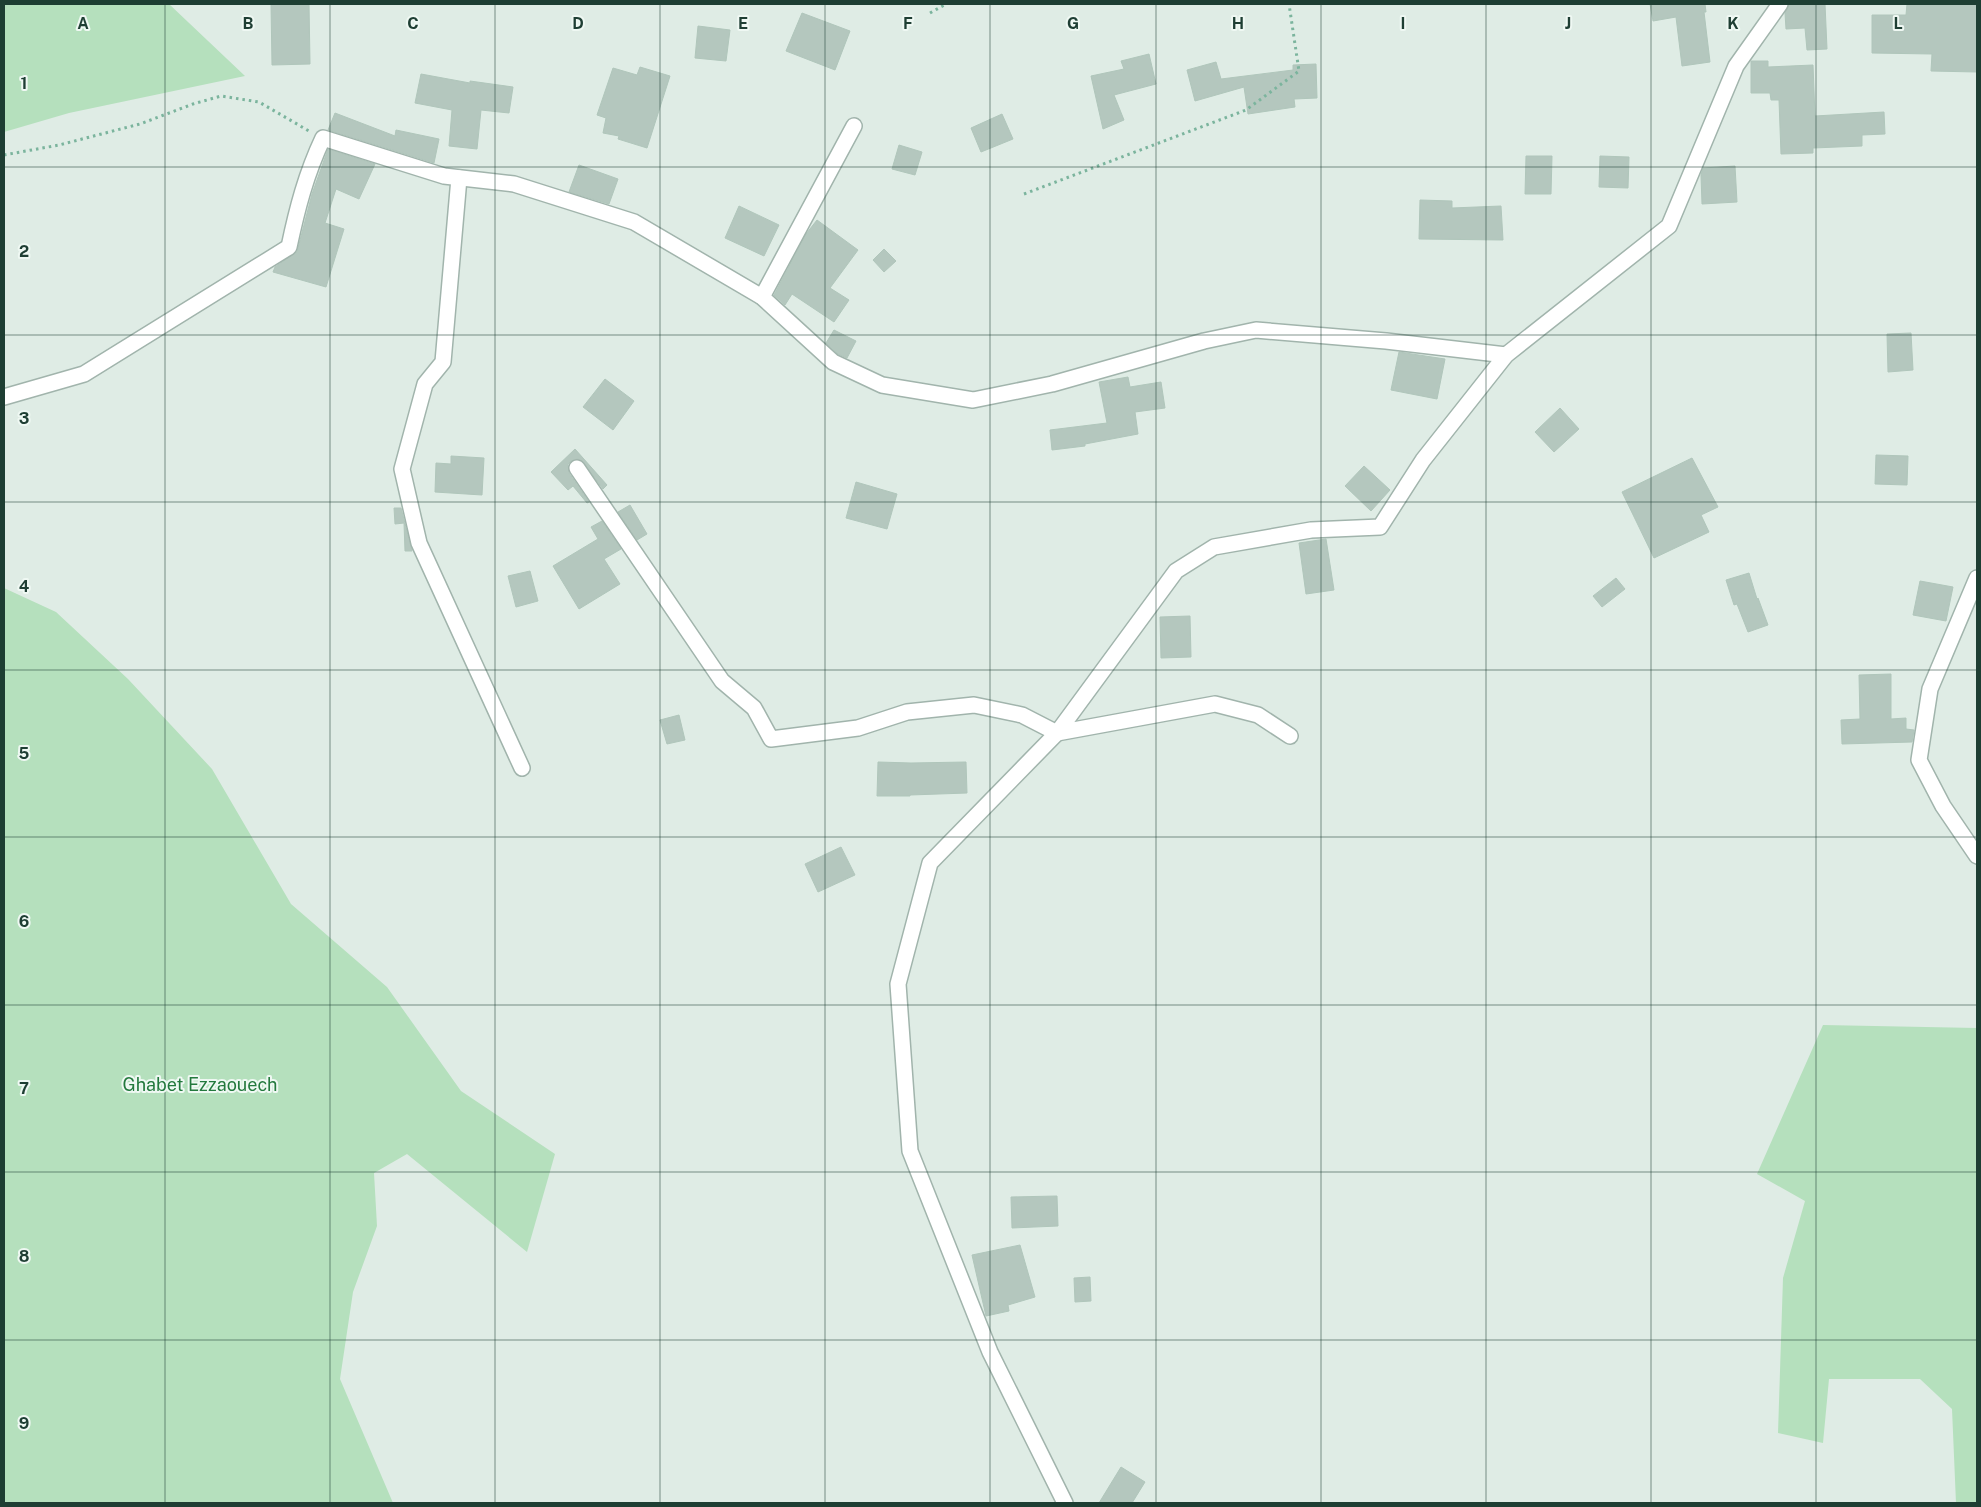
<svg xmlns="http://www.w3.org/2000/svg" width="1981" height="1507" viewBox="0 0 1981 1507" font-family="'Public Sans',sans-serif">
<style>
.green{fill:#b5e0bd}
.building{fill:#b4c7be;stroke:#b0c6bb}
.lines{fill:none;stroke-linecap:round;stroke-linejoin:round}
.street-casing{stroke:#a1b4ac;stroke-width:18}
.path{stroke:#7bb49d;stroke-width:3;stroke-dasharray:2.5 4;stroke-linecap:butt}
.street{stroke:#fff;stroke-width:15}
.grid{fill:none;stroke:#1e3e33;stroke-width:1;stroke-opacity:0.55}
.labels{text-anchor:middle;dominant-baseline:central;stroke-width:4;stroke-linejoin:round;paint-order:stroke}
.park-label{font-size:18px;fill:#23793d;stroke:#eff8f3}
.grid-label{font-size:16px;text-anchor:middle;font-weight:bold;fill:#1e3e33;stroke:#eff8f3;stroke-width:4;stroke-linejoin:round;paint-order:stroke}
</style>
<rect width="100%" height="100%" fill="#dfece5"/>
<g class="green">
<polygon points="4,4 169,4 245,76 69,113 4,132"/>
<polygon points="4,588 56,612 128,679 212,769 291,904 387,987 461,1091 555,1154 527,1252 407,1154 374,1173 377,1226 353,1292 340,1379 393,1503 4,1503"/>
<polygon points="1823,1025 1977,1028 1977,1503 1956,1503 1952,1409 1920,1379 1829,1379 1823,1443 1778,1433 1783,1278 1805,1201 1757,1174"/>
</g>
<g class="building">
<polygon points="271,4 309,4 310,64 272,65"/>
<polygon points="1650,4 1705,4 1706,12 1704,12 1710,62 1682,66 1676,17 1653,21"/>
<polygon points="1789,4 1825,4 1827,49 1807,50 1805,28 1786,29 1785,13"/>
<polygon points="1907,4 1977,4 1977,72 1931,71 1932,54 1872,53 1872,15 1906,15"/>
<polygon points="802,13 850,31 835,70 786,51"/>
<polygon points="698,26 730,30 726,61 695,58"/>
<polygon points="1149,54 1156,84 1114,95 1124,120 1103,129 1091,76 1124,69 1121,61"/>
<polygon points="1751,61 1768,61 1768,67 1813,65 1815,116 1884,112 1885,134 1862,135 1862,146 1813,148 1813,153 1781,154 1779,100 1771,100 1770,93 1751,93"/>
<polygon points="1216,62 1221,79 1293,70 1293,65 1316,64 1317,98 1294,99 1295,107 1248,114 1244,87 1195,101 1187,70"/>
<polygon points="640,67 670,76 647,148 618,139 619,136 603,133 606,118 597,115 613,68 637,75"/>
<polygon points="421,74 470,83 470,81 513,87 509,113 481,110 477,149 449,146 452,110 415,103"/>
<polygon points="335,113 395,136 396,130 439,139 434,163 328,130"/>
<polygon points="1002,114 1013,139 981,152 971,128"/>
<polygon points="899,145 922,152 915,175 892,169"/>
<polygon points="328,149 375,164 359,199 336,189 325,223 344,229 326,287 273,272 275,267 297,252 312,194"/>
<polygon points="1526,156 1552,156 1551,194 1525,194"/>
<polygon points="1600,156 1629,157 1628,188 1599,187"/>
<polygon points="579,165 618,179 609,204 569,192"/>
<polygon points="1735,166 1737,202 1702,204 1701,175 1703,168"/>
<polygon points="1420,200 1452,201 1452,208 1501,206 1503,240 1419,239"/>
<polygon points="739,206 779,225 764,256 725,238"/>
<polygon points="817,220 858,250 830,288 849,300 834,322 792,294 785,305 774,295 806,234"/>
<polygon points="884,249 896,261 884,272 873,260"/>
<polygon points="834,330 856,341 847,358 838,354 826,343"/>
<polygon points="1911,333 1913,370 1888,372 1887,334"/>
<polygon points="1399,352 1445,359 1437,399 1391,390"/>
<polygon points="1128,377 1130,387 1161,382 1165,408 1135,412 1138,434 1085,444 1085,446 1052,450 1050,430 1107,423 1099,382"/>
<polygon points="605,379 634,401 613,430 583,407"/>
<polygon points="1560,408 1579,429 1554,452 1535,432"/>
<polygon points="575,449 607,485 603,489 581,460 577,459 571,461 568,464 569,473 589,502 587,503 573,486 568,490 551,472"/>
<polygon points="1876,455 1908,456 1907,485 1875,484"/>
<polygon points="451,456 484,458 482,495 435,492 436,463 451,464"/>
<polygon points="1692,458 1718,507 1701,515 1709,532 1654,558 1622,492"/>
<polygon points="1364,466 1390,490 1371,511 1345,486"/>
<polygon points="856,482 897,494 887,529 846,518"/>
<polygon points="630,505 647,534 637,540 618,512"/>
<polygon points="394,508 401,508 412,551 405,551 404,523 395,524"/>
<polygon points="602,521 621,549 604,559 620,584 579,609 553,566 598,539 591,527"/>
<polygon points="1326,539 1334,590 1306,594 1299,543"/>
<polygon points="530,571 538,601 516,607 508,576"/>
<polygon points="1749,573 1757,599 1758,598 1768,625 1748,632 1737,604 1734,605 1726,580"/>
<polygon points="1616,578 1625,589 1602,607 1593,596"/>
<polygon points="1920,581 1953,587 1946,621 1913,615"/>
<polygon points="1190,616 1191,657 1161,658 1160,617"/>
<polygon points="1891,674 1891,719 1906,718 1906,729 1914,730 1912,742 1842,744 1841,720 1860,719 1859,675"/>
<polygon points="679,715 685,740 667,744 660,720"/>
<polygon points="878,762 911,763 966,762 967,793 910,795 910,796 877,796"/>
<polygon points="841,847 855,875 818,892 805,864"/>
<polygon points="1057,1196 1058,1226 1012,1228 1011,1197"/>
<polygon points="1020,1245 1035,1297 1008,1305 1009,1311 986,1316 972,1255"/>
<polygon points="1090,1277 1091,1301 1075,1302 1074,1278"/>
<polygon points="1121,1467 1145,1482 1132,1503 1099,1503"/>
</g>
<g class="lines">
<defs>
<g id="street">
<polyline points="459,178 443,362 425,384 402,469 419,543 522,768"/>
<polyline points="762,297 854,126"/>
<path d="M4,397L84,374L289,247C297,209 306,174 323,138L444,176L514,184L634,222L762,297L833,362L882,385L973,400L1052,384L1204,341L1256,330L1386,341L1506,355"/>
<polyline points="577,468 722,681 754,708 771,739 858,728 907,712 974,705 1022,715 1057,733 1215,704 1258,715 1290,736"/>
<polyline points="1977,578 1930,689 1919,760 1943,806 1977,856"/>
<polyline points="1065,1503 990,1352 910,1151 898,984 930,863 1057,733 1176,571 1214,547 1311,530 1380,527 1423,460 1506,355 1669,226 1736,66 1780,4"/>
</g>
</defs>
<use href="#street" class="street-casing"/>
<g class="path">
<polyline points="930,13 946,4"/>
<polyline points="4,155 59,145 140,124 193,104 221,96 259,102 309,131"/>
<polyline points="1024,194 1246,110 1299,71 1289,4"/>
</g>
<use href="#street" class="street"/>
</g>
<path class="grid" d="M165,4V1503M330,4V1503M495,4V1503M660,4V1503M825,4V1503M990,4V1503M1156,4V1503M1321,4V1503M1486,4V1503M1651,4V1503M1816,4V1503M4,167H1977M4,335H1977M4,502H1977M4,670H1977M4,837H1977M4,1005H1977M4,1172H1977M4,1340H1977"/>
<g class="labels">
<g class="park-label">
<text x="200" y="1084">Ghabet Ezzaouech</text>
</g>
</g>
<g class="grid-label">
<text x="83" y="29">A</text>
<text x="248" y="29">B</text>
<text x="413" y="29">C</text>
<text x="578" y="29">D</text>
<text x="743" y="29">E</text>
<text x="908" y="29">F</text>
<text x="1073" y="29">G</text>
<text x="1238" y="29">H</text>
<text x="1403" y="29">I</text>
<text x="1568" y="29">J</text>
<text x="1733" y="29">K</text>
<text x="1898" y="29">L</text>
<text x="24" y="89">1</text>
<text x="24" y="257">2</text>
<text x="24" y="424">3</text>
<text x="24" y="592">4</text>
<text x="24" y="759">5</text>
<text x="24" y="927">6</text>
<text x="24" y="1094">7</text>
<text x="24" y="1262">8</text>
<text x="24" y="1429">9</text>
</g>
<rect width="1981" height="1507" fill="none" stroke="#1e3e33" stroke-width="10"/>
</svg>
